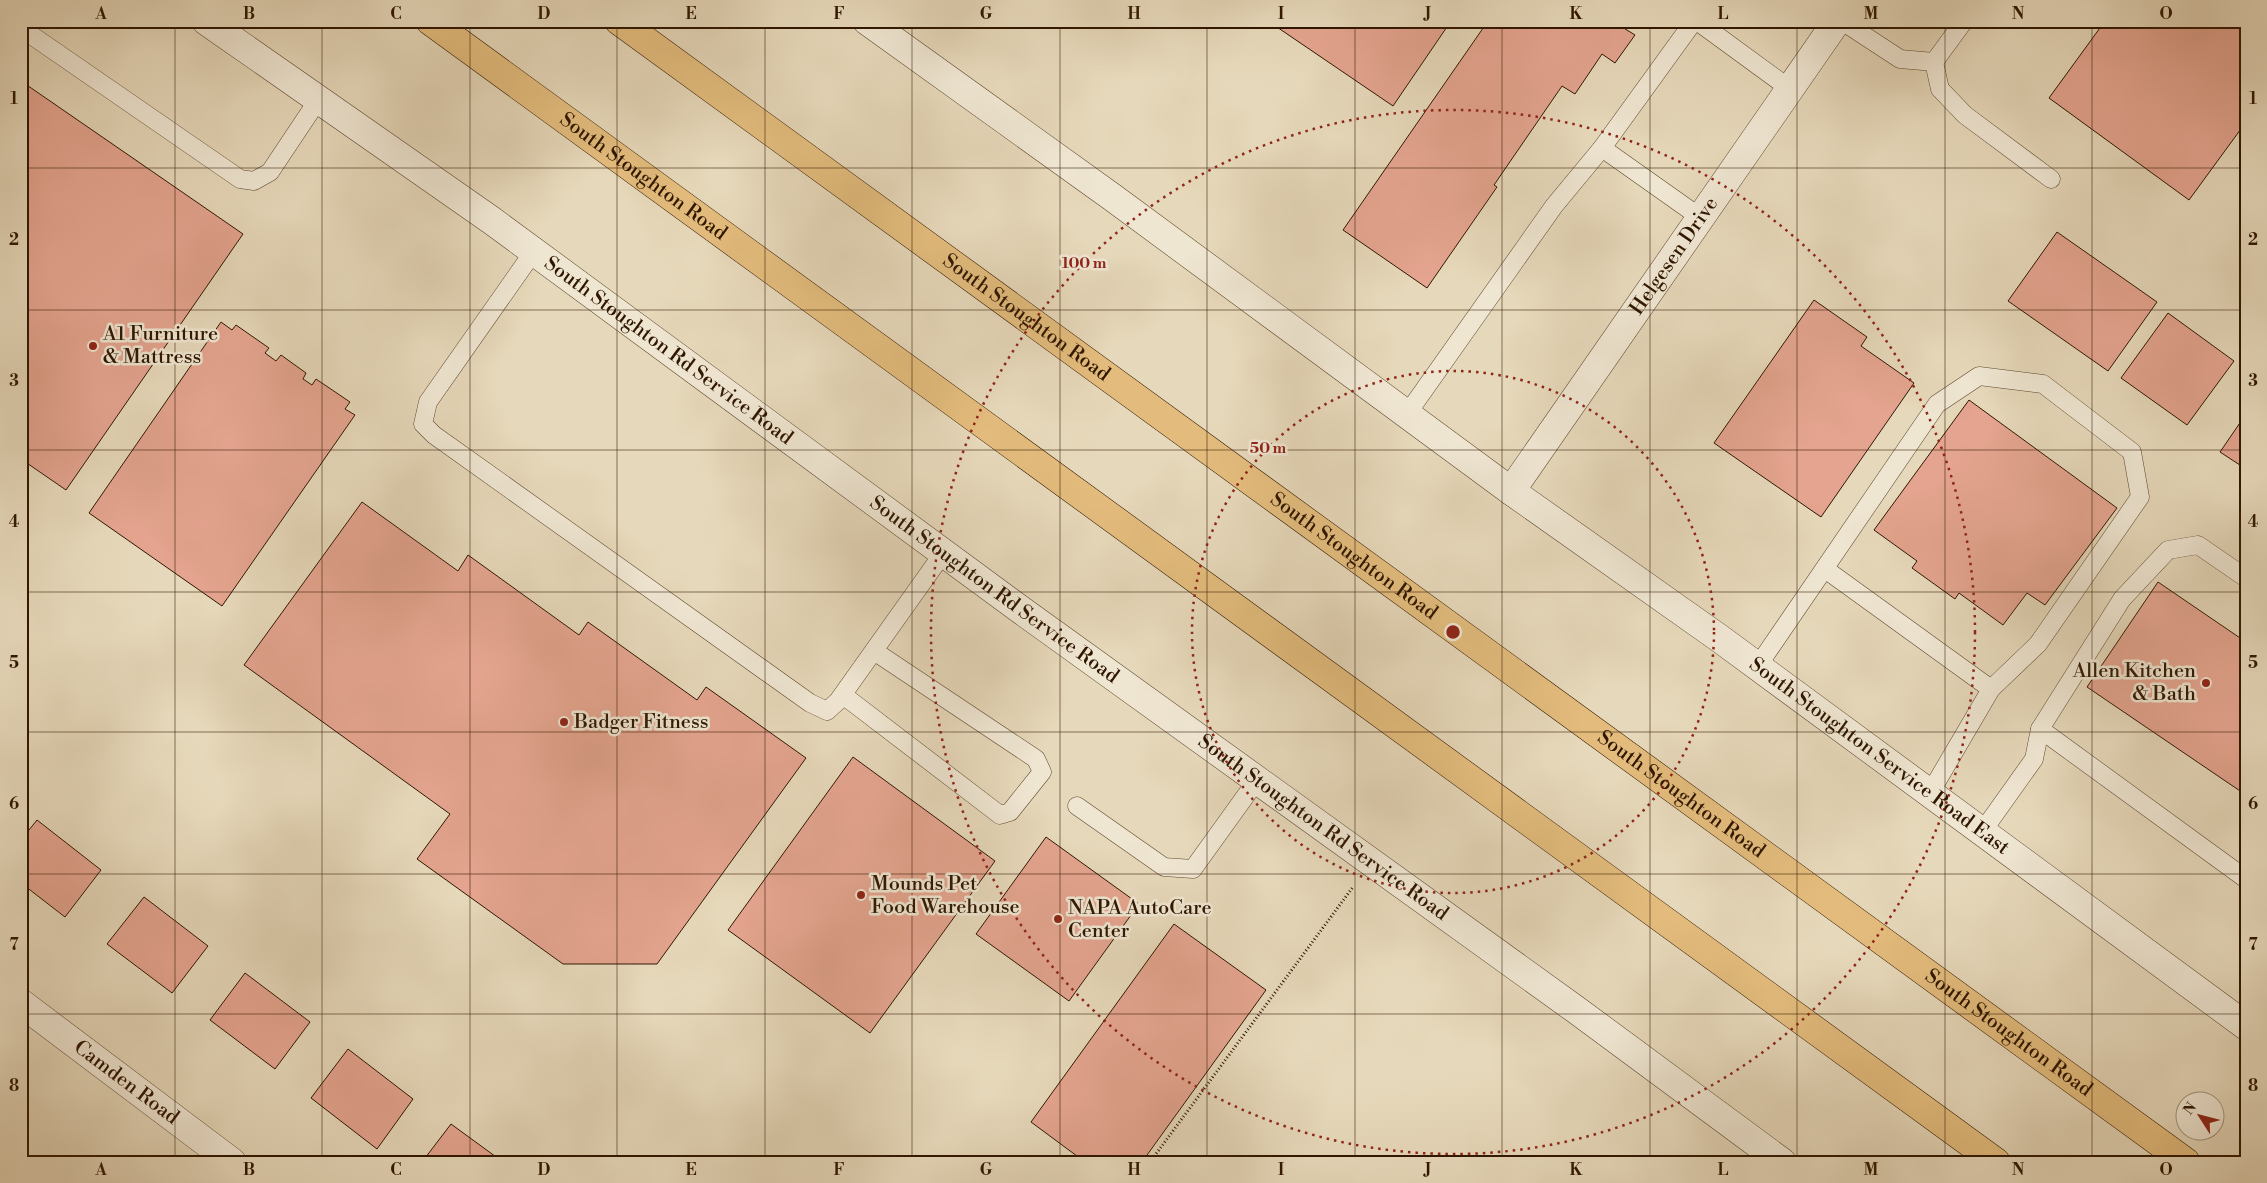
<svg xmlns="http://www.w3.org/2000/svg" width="2267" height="1183" viewBox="0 0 2267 1183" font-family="'Libre Bodoni',serif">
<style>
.building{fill:#e4a48f;stroke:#2f1600}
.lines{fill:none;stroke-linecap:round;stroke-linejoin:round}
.service-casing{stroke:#5d462e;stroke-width:19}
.minor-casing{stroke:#5d462e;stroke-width:29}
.tertiary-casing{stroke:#5d462e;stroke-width:29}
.primary-casing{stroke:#2f1600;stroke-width:29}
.path{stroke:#2f1600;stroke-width:3;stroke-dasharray:1 2.5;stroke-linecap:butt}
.service{stroke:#efe6d2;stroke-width:18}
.minor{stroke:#efe6d2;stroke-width:28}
.tertiary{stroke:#efe6d2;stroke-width:28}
.primary{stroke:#e3bc7d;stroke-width:28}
.grid{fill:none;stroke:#2f1600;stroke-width:1;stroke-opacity:0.55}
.ring{fill:none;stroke:#8f2418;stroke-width:2.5;stroke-dasharray:2.5 5}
.poi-dot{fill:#8f2418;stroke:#efe6d2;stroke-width:2}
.labels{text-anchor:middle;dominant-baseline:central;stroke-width:5;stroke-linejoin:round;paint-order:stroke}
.street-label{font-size:20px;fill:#2f1600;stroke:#efe6d2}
.poi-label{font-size:20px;fill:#2f1600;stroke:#efe6d2;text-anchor:start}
.centre{fill:#8f2418;stroke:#efe6d2;stroke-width:2.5}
.ring-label{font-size:15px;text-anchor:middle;font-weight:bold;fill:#8f2418;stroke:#efe6d2;stroke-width:5;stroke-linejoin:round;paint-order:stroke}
.neatline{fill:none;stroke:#2f1600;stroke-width:2}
.grid-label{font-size:16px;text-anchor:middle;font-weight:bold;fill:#2f1600}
</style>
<rect width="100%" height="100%" fill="#e6d8ba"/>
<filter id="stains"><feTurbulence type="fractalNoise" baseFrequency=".004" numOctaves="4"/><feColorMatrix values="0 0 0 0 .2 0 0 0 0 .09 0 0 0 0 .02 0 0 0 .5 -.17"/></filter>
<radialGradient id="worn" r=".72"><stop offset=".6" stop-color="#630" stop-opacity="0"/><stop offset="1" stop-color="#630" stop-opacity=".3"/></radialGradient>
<g class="building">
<polygon points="1268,21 1451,21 1393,106"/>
<polygon points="1488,21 1625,21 1622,27 1635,35 1615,63 1602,54 1575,94 1562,86 1494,185 1497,187 1427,288 1343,230"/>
<polygon points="2105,21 2246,21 2246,122 2189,200 2049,98"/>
<polygon points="21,81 243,234 66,490 21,459"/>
<polygon points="2057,232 2157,302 2108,371 2008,301"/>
<polygon points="1814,300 1867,337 1861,346 1914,383 1821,517 1714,443"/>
<polygon points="2168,313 2234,361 2187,425 2121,378"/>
<polygon points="221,322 232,330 236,325 269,348 265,353 276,361 281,355 306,373 303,379 312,385 316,379 350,402 345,409 355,415 222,606 89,513"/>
<polygon points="1969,400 2117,508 2045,605 2027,593 2003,625 1959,593 1955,599 1912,568 1917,561 1874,530"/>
<polygon points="2246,414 2246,469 2220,452"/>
<polygon points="362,502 458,571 468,555 579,635 588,622 697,700 706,687 806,758 657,964 563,964 417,859 450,814 244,665"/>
<polygon points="2158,582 2246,642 2246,795 2087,687"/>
<polygon points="853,757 995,861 870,1033 728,930"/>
<polygon points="37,820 101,870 65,917 21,883 21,840"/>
<polygon points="1046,837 1139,904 1069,1001 976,934"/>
<polygon points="144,897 208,946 172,993 107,944"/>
<polygon points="1174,924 1266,990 1142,1162 1085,1162 1031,1122"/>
<polygon points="245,973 310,1022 275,1069 210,1020"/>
<polygon points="348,1049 413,1099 377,1149 311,1098"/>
<polygon points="451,1124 503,1162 422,1162"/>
</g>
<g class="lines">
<defs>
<g id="service">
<polyline points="1697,21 1790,89"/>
<polyline points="1842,21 1900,59 1934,62 1964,21"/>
<polyline points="21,28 240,179 254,181 270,172 318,100"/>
<polyline points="1934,62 1940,89 1965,115 2051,179"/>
<polyline points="1602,148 1701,218"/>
<polyline points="534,251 428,402 423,424 434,435 810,703 827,711 838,701 944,552"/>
<polyline points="1407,414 1554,206 1602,148 1694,21"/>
<polyline points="1825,569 1991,689"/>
<polyline points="1757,667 1937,404 1979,376 2043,384 2132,452 2140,497 2038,644 1991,689 1930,793"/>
<polyline points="843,695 1000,815 1010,812 1042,772 1036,759 874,651"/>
<polyline points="2040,729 2246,879"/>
<polyline points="1077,806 1164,867 1193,869 1257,780"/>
<polyline points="1982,832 2034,759 2040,729 2122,599 2168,550 2198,545 2246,578"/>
</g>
<g id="minor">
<path id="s1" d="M1511,491L1837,21"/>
<path id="s2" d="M21,1003L232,1162"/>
</g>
<g id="tertiary">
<path id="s3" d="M206,21L491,220L1021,610L1575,1009L1782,1162"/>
<path id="s4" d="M867,21L1112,197L1511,491L1719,638L2246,1026"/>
</g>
<g id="primary">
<path id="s5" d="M430,21L1996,1162"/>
<path id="s6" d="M619,21L2186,1162"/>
</g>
</defs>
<use href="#service" class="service-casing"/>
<use href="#minor" class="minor-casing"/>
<use href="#tertiary" class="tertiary-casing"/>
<use href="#primary" class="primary-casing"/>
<polyline class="path" points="1150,1162 1353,887"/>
<use href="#service" class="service"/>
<use href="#minor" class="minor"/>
<use href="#tertiary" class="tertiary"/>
<use href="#primary" class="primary"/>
</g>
<path class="grid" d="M175,21V1162M322,21V1162M470,21V1162M617,21V1162M765,21V1162M912,21V1162M1060,21V1162M1207,21V1162M1355,21V1162M1502,21V1162M1650,21V1162M1797,21V1162M1945,21V1162M2092,21V1162M21,168H2246M21,310H2246M21,450H2246M21,592H2246M21,732H2246M21,874H2246M21,1014H2246"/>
<g class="ring">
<circle cx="1453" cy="632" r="261"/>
<circle cx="1453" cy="632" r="522"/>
</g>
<g class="poi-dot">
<circle cx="93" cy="346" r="5"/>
<circle cx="2206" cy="683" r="5"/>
<circle cx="564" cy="722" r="5"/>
<circle cx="861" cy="895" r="5"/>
<circle cx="1058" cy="919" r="5"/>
</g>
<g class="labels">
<g class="street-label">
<text stroke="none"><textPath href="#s5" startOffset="264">South Stoughton Road</textPath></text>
<text stroke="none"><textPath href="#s1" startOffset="286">Helgesen Drive</textPath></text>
<text stroke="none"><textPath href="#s6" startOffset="504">South Stoughton Road</textPath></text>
<text stroke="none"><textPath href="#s3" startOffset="568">South Stoughton Rd Service Road</textPath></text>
<text stroke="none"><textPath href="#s6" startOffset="909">South Stoughton Road</textPath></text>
<text stroke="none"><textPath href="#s3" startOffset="972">South Stoughton Rd Service Road</textPath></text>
<text stroke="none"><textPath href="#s4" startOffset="1251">South Stoughton Service Road East</textPath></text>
<text stroke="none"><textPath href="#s6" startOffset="1314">South Stoughton Road</textPath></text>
<text stroke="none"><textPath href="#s3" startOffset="1378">South Stoughton Rd Service Road</textPath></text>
<text stroke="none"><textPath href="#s6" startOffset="1719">South Stoughton Road</textPath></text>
<text stroke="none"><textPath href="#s2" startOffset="132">Camden Road</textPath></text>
</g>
<g class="poi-label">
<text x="103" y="334">A1 Furniture<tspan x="103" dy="23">&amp; Mattress</tspan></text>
<text x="2196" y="671" text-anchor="end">Allen Kitchen<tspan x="2196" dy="23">&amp; Bath</tspan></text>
<text x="574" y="722">Badger Fitness</text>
<text x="871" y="884">Mounds Pet<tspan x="871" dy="23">Food Warehouse</tspan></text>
<text x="1068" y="908">NAPA AutoCare<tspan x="1068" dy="23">Center</tspan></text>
</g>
</g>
<circle cx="1453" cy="632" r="8" class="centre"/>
<g class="ring-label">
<text x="1084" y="268">100 m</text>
<text x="1268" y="453">50 m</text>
</g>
<rect width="2267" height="1183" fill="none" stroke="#e6d8ba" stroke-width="55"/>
<g transform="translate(2200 1116) rotate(306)"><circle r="24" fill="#efe6d2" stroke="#a2937e"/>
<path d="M0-4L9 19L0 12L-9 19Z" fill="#8f2418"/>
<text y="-8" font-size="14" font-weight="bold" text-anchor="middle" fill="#2f1600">N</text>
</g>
<rect x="28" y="28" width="2212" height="1128" class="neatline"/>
<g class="grid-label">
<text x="101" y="19">A</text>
<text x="249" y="19">B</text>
<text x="396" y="19">C</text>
<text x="544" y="19">D</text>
<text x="691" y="19">E</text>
<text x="839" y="19">F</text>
<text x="986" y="19">G</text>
<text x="1134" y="19">H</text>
<text x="1281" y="19">I</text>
<text x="1428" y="19">J</text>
<text x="1576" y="19">K</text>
<text x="1723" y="19">L</text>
<text x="1871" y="19">M</text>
<text x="2018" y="19">N</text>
<text x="2166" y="19">O</text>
<text x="14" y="104">1</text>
<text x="2253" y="104">1</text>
<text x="14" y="245">2</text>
<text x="2253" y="245">2</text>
<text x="14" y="386">3</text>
<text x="2253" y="386">3</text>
<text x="14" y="527">4</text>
<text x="2253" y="527">4</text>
<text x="14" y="668">5</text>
<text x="2253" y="668">5</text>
<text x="14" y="809">6</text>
<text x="2253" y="809">6</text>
<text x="14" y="950">7</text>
<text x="2253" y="950">7</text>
<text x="14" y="1091">8</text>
<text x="2253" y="1091">8</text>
<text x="101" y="1175">A</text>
<text x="249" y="1175">B</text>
<text x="396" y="1175">C</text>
<text x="544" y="1175">D</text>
<text x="691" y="1175">E</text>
<text x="839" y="1175">F</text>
<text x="986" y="1175">G</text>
<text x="1134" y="1175">H</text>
<text x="1281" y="1175">I</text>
<text x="1428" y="1175">J</text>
<text x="1576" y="1175">K</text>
<text x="1723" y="1175">L</text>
<text x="1871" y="1175">M</text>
<text x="2018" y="1175">N</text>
<text x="2166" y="1175">O</text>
</g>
<rect width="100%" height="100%" filter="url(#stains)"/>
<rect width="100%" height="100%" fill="url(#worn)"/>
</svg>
